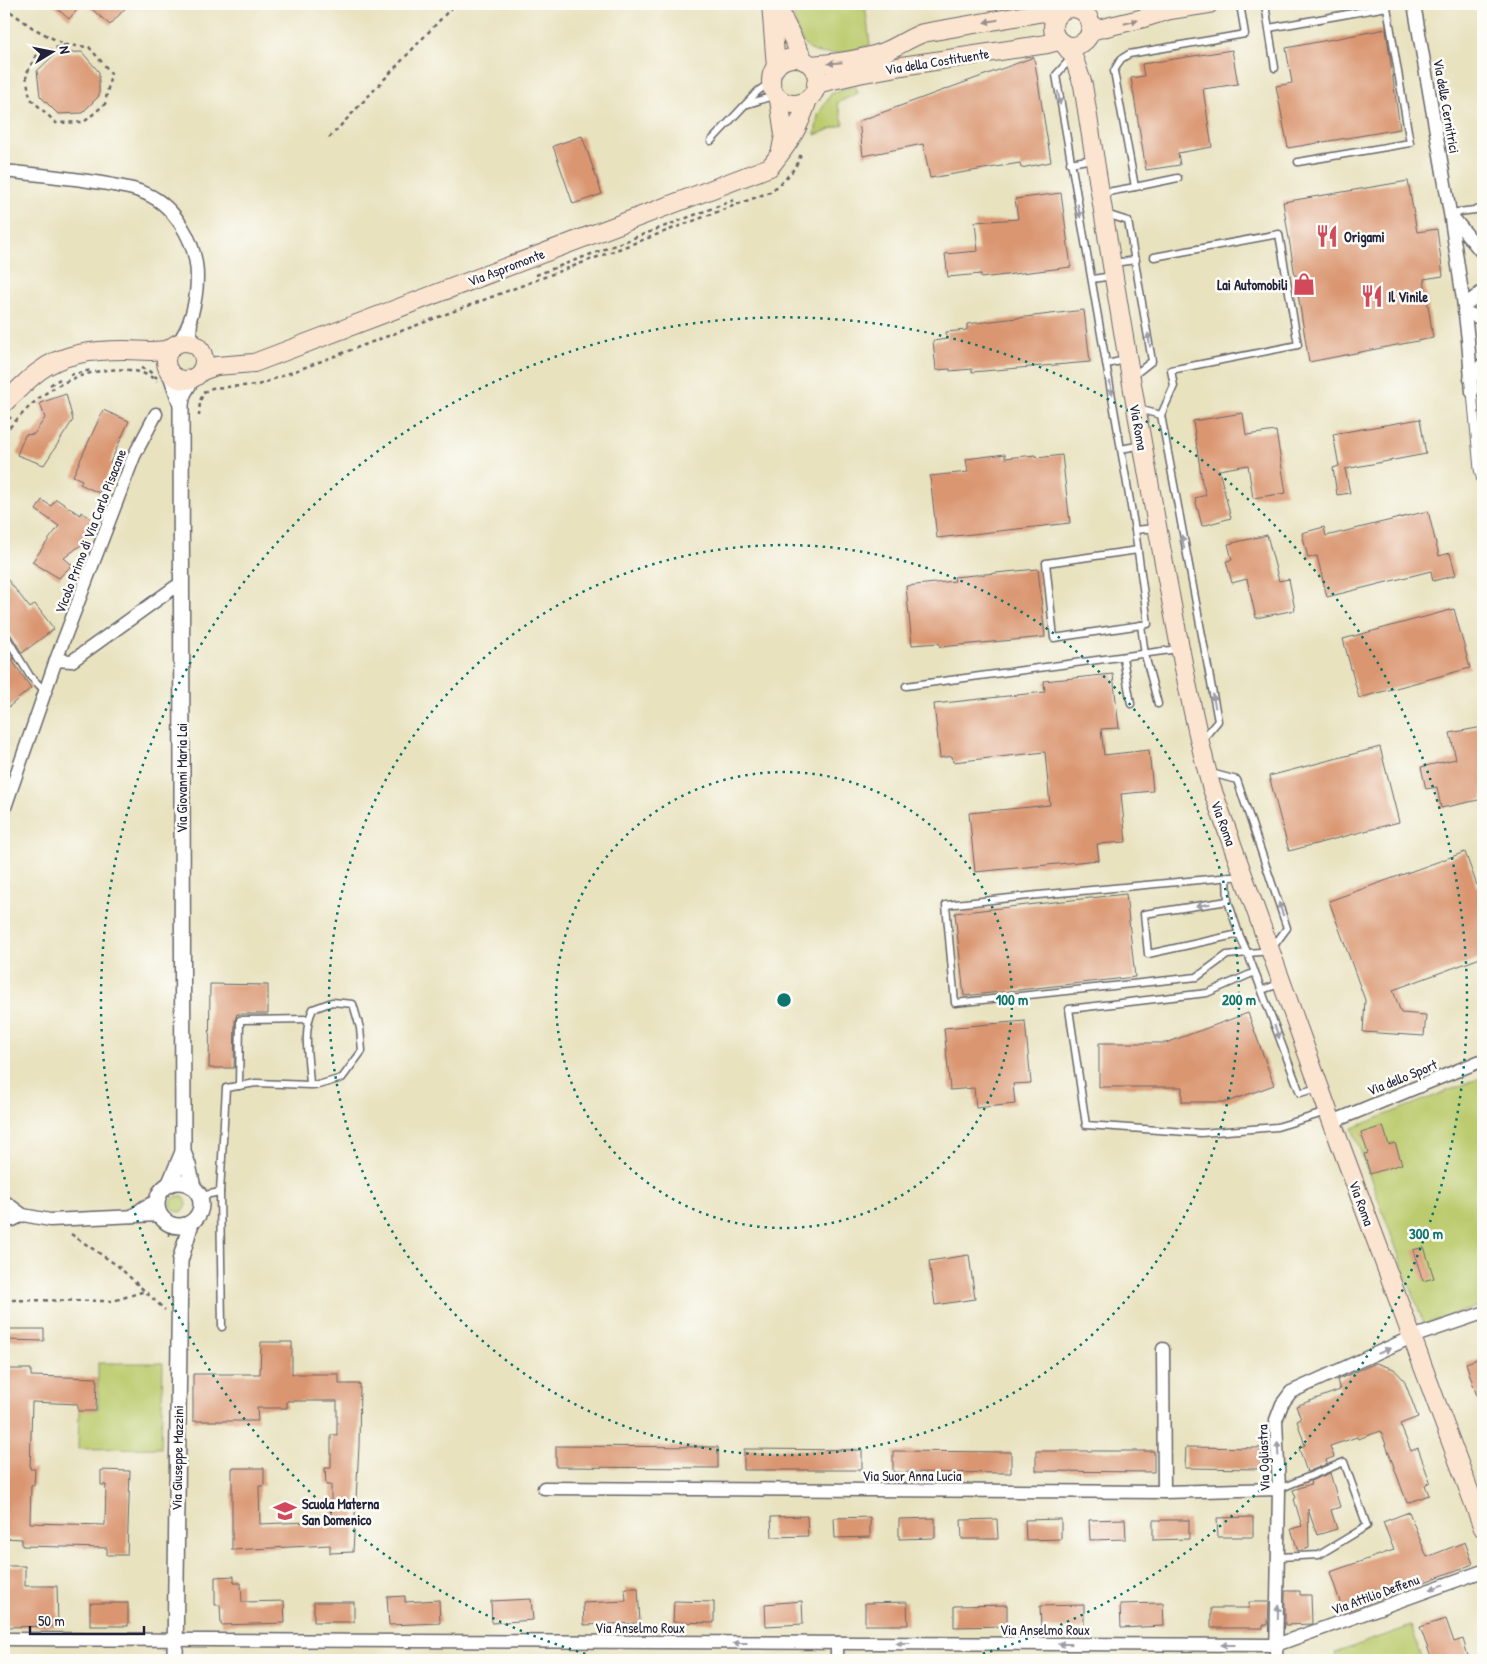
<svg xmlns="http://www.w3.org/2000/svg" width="1487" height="1664" viewBox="0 0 1487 1664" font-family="'Patrick Hand',sans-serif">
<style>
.green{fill:#bbcb6d;stroke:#6e7654}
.building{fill:#da9671}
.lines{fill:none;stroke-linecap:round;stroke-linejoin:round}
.service-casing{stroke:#676569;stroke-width:9}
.pedestrian-casing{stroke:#676569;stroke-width:11}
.minor-casing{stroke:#676569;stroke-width:15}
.tertiary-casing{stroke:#676569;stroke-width:18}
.secondary-casing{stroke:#676569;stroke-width:20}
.path{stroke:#676569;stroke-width:2.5;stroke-dasharray:4 4;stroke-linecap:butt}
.service{stroke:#fff;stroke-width:6}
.pedestrian{stroke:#fff;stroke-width:9}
.minor{stroke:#fff;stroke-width:12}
.tertiary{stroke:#fff;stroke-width:15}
.secondary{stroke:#fce5d0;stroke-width:18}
.oneway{fill:#9a8d8d}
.oneway2{fill:#9c9ca7}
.ring{fill:none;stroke:#0f766e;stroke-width:2.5;stroke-dasharray:2.5 5}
.labels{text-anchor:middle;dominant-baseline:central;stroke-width:5;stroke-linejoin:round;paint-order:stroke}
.street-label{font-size:14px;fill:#22223b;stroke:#fdfcf7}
.poi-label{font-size:14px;font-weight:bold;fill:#22223b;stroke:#fdfcf7;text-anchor:start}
.centre{fill:#0f766e;stroke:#fdfcf7;stroke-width:2.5}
.ring-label{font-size:15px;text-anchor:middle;font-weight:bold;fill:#0f766e;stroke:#fdfcf7;stroke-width:5;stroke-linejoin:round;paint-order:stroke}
</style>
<rect width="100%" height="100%" fill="#fdfcf7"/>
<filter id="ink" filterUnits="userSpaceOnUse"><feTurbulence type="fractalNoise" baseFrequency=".02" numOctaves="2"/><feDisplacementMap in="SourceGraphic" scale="10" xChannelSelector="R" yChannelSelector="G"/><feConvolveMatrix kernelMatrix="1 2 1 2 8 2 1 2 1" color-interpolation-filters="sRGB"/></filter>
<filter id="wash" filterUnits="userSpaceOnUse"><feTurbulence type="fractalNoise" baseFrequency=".0096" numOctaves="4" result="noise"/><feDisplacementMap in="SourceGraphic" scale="20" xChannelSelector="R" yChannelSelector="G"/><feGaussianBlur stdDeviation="1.12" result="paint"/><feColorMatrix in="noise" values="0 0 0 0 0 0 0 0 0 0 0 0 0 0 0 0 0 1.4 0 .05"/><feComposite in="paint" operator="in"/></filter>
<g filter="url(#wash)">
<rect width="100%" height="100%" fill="#e8e2bf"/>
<g class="green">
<path d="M792,4H865L870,45C851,51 812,64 801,39C796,28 794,15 792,4Z"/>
<polygon points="855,85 858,93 837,103 844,124 815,135 818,115 831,94"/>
<polygon points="1483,1077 1483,1305 1424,1324 1352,1128"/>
<circle cx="179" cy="1204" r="8"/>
<polygon points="98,1363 163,1363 161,1448 78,1449 79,1409 98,1409"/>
<polygon points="1411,1626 1423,1660 1337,1660 1335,1653"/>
</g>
<g id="blocks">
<g class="building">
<polygon points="52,4 82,4 69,19"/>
<polygon points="86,4 129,4 110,25"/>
<polygon points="1386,29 1400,129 1288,148 1276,86 1292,83 1286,48"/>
<polygon points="1232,50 1238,84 1203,89 1212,147 1178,153 1180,165 1146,170 1131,78 1144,76 1142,64"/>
<polygon points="82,52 99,72 99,96 82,113 58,114 40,96 37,71 56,53"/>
<polygon points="1034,57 1051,162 1021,168 1020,163 930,178 923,144 863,156 859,121"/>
<polygon points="582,136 602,194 573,204 553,146"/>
<polygon points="1408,181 1417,232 1437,229 1443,276 1424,279 1433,338 1309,362 1283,202"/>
<polygon points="1061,193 1071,267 981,278 981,274 948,277 945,254 978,251 975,222 1018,219 1015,199"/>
<polygon points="1084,310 1090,362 972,372 972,369 950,371 950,369 936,370 933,341 947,339 946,332 967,330 967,324"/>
<polygon points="66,394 73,420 44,465 17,455 25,435 34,434 45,418 40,403"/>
<polygon points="103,410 129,421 110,463 113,464 99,493 80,484 82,480 73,476"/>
<polygon points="1243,413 1246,435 1276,431 1286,493 1253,498 1248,465 1219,470 1231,518 1202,526 1195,498 1206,495 1202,482 1193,421"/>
<polygon points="1420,419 1426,454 1345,469 1350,493 1337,495 1333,468 1339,466 1333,434"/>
<polygon points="1005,454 1005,458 1036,455 1037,458 1062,455 1070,523 937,538 930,476 968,472 966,459"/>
<polygon points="56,499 80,515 81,512 97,523 81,545 64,558 72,565 59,578 32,562 59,526 36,510 42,500 51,506"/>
<polygon points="1428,511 1439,556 1450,553 1456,575 1433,581 1431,571 1327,597 1317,556 1308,558 1302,533 1324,527 1326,536"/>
<polygon points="1267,535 1279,581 1289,579 1295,610 1256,618 1247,579 1232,583 1226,561 1232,560 1228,544"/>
<polygon points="1038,569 1045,637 940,647 939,643 912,645 906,586 955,581 954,577"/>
<polygon points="4,575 30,608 35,604 54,629 22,653 8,630 4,628"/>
<polygon points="1454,609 1470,668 1359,698 1343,639"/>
<polygon points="4,642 14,659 12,660 31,688 4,711"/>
<polygon points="1113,674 1119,728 1101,729 1104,755 1149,750 1153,791 1121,794 1126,842 1097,844 1099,860 975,872 969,813 1050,805 1045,752 953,762 952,756 940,758 934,704 1045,692 1044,681"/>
<polygon points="1483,727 1483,799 1441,808 1437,787 1426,789 1421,767 1456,759 1450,733"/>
<polygon points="1380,747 1399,822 1289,851 1269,776"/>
<polygon points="1465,852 1483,902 1483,957 1393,990 1401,1013 1426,1015 1424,1036 1363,1032 1365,1000 1329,901"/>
<polygon points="1126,894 1135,977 964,996 955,913"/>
<polygon points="210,984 268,985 268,1014 237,1014 235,1020 234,1068 209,1068"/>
<polygon points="1248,1013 1274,1085 1227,1102 1182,1102 1182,1087 1099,1087 1099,1043 1166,1043"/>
<polygon points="1025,1021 1031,1083 1013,1084 1015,1104 976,1108 974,1088 950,1090 944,1028"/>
<polygon points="1383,1126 1389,1145 1395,1143 1402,1164 1370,1174 1364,1154 1368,1153 1361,1133"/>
<polygon points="1424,1247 1434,1278 1423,1281 1413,1250"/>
<polygon points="969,1255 975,1299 935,1305 929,1261"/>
<polygon points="4,1329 44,1329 44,1341 4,1340"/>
<polygon points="261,1342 292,1342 292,1374 339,1374 339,1384 360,1384 359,1446 353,1552 330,1553 330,1545 232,1550 232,1468 264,1468 264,1486 259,1486 260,1524 331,1521 331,1485 326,1485 325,1468 331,1468 331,1435 337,1435 337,1401 287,1401 287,1408 257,1408 258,1421 193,1421 193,1374 260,1374"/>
<polygon points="1483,1357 1483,1407 1481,1408 1466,1363"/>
<polygon points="1376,1363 1394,1369 1404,1380 1418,1417 1400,1424 1411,1451 1418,1448 1430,1482 1425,1485 1429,1495 1407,1503 1381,1431 1358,1439 1357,1437 1330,1446 1334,1457 1326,1460 1327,1464 1307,1472 1299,1448 1305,1445 1297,1421 1301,1419 1296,1406 1340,1390 1337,1380"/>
<polygon points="4,1369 31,1369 31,1376 97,1378 96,1411 78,1411 78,1404 32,1402 30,1469 35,1469 34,1486 31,1485 30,1523 105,1525 106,1485 101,1485 101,1470 130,1471 127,1555 107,1555 107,1548 22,1546 22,1539 4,1538 6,1453 4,1453"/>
<polygon points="556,1446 718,1447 718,1468 556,1467"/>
<polygon points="1186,1447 1261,1448 1261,1469 1185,1468"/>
<polygon points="744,1449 862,1450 862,1470 744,1470"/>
<polygon points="893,1451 1011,1452 1011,1473 893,1472"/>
<polygon points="1036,1451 1154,1451 1154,1472 1036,1471"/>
<polygon points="1330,1473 1340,1507 1331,1510 1337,1529 1317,1535 1308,1509 1309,1548 1298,1551 1291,1529 1302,1526 1294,1499 1296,1498 1293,1490 1311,1484 1310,1481"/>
<polygon points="1409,1512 1427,1557 1465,1542 1473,1564 1349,1610 1348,1606 1342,1608 1330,1572 1394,1550 1383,1522"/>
<polygon points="807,1516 808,1536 772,1537 771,1517"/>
<polygon points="870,1517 870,1537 835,1538 834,1518"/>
<polygon points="1253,1517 1253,1537 1218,1537 1217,1518"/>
<polygon points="935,1518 935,1538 899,1539 899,1519"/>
<polygon points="997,1519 998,1539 962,1539 961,1520"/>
<polygon points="1061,1519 1061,1539 1026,1540 1025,1520"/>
<polygon points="1125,1519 1126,1539 1090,1540 1089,1520"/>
<polygon points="1153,1520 1189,1520 1189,1539 1153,1540"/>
<polygon points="5,1566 25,1566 25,1586 57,1586 58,1626 6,1627"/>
<polygon points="234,1576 234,1583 241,1583 242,1602 284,1601 285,1623 221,1625 220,1605 215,1605 215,1577"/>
<polygon points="625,1588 638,1588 640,1623 584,1625 583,1603 626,1601"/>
<polygon points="1285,1591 1300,1591 1300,1595 1311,1595 1312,1624 1285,1625"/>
<polygon points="405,1596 405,1602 439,1600 440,1623 389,1625 387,1597"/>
<polygon points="531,1599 533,1620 492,1623 491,1601"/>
<polygon points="674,1601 714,1602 714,1623 673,1622"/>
<polygon points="802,1601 803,1624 766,1626 765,1604"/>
<rect x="314" y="1602" width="40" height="20"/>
<polygon points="907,1602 908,1625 865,1625 865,1603"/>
<polygon points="1249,1602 1269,1602 1268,1625 1263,1625 1263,1628 1211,1628 1211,1608 1249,1608"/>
<rect x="90" y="1603" width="38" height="23"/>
<polygon points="1163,1603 1164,1626 1121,1628 1120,1604"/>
<polygon points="1007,1605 1007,1626 954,1627 954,1606"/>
<polygon points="1084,1605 1084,1628 1041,1628 1040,1606"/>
<polygon points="1446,1619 1454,1642 1463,1639 1468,1656 1456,1660 1432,1660 1420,1627"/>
</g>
</g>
</g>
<g filter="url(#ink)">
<use href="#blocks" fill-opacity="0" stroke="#676569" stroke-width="1"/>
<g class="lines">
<defs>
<g id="service">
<polyline points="1265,4 1275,68"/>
<polyline points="1269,28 1387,7 1410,143 1298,162"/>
<polyline points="1072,57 1056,75 1135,530 1148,624 1054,638 1046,563 1138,550"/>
<polyline points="748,104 776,95"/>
<polyline points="711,141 758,91 771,82"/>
<polyline points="1070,163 1093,159"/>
<polyline points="1178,178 1135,187 1114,71 1121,59 1129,54 1245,34 1240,4"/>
<polyline points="1102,193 1135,187"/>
<polyline points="1450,213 1483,209"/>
<polyline points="1106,214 1128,221 1152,361 1133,376"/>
<polyline points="1154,257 1279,234 1298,345 1171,370 1174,386 1161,415"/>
<polyline points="1113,263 1136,260"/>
<polyline points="1092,279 1113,276"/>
<polyline points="1107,364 1125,360"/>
<polyline points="1138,409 1161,415 1218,721 1202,740"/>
<polyline points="1121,449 1142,445"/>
<polyline points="1135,530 1156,528"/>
<polyline points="1141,625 1145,655 1158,704"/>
<polyline points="4,633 30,676 45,691"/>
<polyline points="1123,658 1131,704"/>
<polyline points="906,686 1178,649"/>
<polyline points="1211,773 1237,780 1287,928 1270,951 1227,955 1197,977 955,1003 946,905 1038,895 1242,876"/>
<polyline points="1227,877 1228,901 1144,914 1148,954 1239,934 1248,954 1300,1093 1318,1088"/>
<polyline points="1228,901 1239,934"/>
<polyline points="1255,972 1207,993 1069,1009 1086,1125 1201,1133 1277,1127 1327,1112"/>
<polyline points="1262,990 1282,983"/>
<polyline points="239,1086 240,1020 308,1019"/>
<polyline points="220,1192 222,1327"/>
<path d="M200,1196L220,1192L226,1088L256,1083L310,1085H318L342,1078L362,1051L360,1028L353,1004L332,1002L313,1009C302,1031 309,1060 310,1085"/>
<polyline points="1279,1557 1319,1555 1367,1526 1344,1462 1279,1489"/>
</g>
<polyline id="pedestrian" points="1472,392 1479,469 1483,484"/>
<g id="minor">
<polyline points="1414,4 1450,213 1464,306 1468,340 1472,392"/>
<path d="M4,171C40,175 77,178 113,185C122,187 131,188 139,191C174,202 197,242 197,277C197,299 191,328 176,345"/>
<polyline points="1451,215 1483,254"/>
<polyline points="1464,306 1483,291"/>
<polyline points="1464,312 1483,319"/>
<polyline points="191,323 190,333 197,346"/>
<polyline points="1470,379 1483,364"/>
<polyline points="56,660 134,456 156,414"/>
<polyline points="4,810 56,660 72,661 175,587 181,588"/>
<polyline points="1332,1122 1483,1060"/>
<polyline points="4,1201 23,1215 50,1220 159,1215"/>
<polyline points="132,1216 144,1207 157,1201"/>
<polyline points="4,1218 13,1220 23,1215"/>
<polyline points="1163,1349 1164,1492"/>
<polyline points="544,1488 1164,1492 1279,1489"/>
<polyline points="4,1639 1276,1645 1483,1571"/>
<polyline points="837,1660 837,1643"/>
<polyline points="1276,1660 1279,1489 1276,1420 1282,1404 1291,1392 1412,1337 1483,1313"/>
</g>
<g id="tertiary">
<polyline points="171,375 181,404"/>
<polyline points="183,1152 188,1165 193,1187"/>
<circle cx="179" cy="1204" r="22"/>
<polyline points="170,1183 183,1152 181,404 183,394 191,380"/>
<polyline points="175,1660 180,1261 191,1223"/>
</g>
<g id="secondary">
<polyline points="771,4 776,67"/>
<polyline points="778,4 784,21 804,61"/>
<circle cx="1072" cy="27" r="19"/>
<polyline points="1090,31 1144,18 1170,10 1209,4"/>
<path d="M1064,44L1073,56L1083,85C1107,238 1132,390 1160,542C1176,624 1189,705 1211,786L1332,1122L1483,1528"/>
<circle cx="794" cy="81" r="23"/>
<path d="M811,65C836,63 860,60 884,52C897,47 909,38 923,33L1044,12L1055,17"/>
<polyline points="816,84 859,74 902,66 1047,44 1058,41"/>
<polyline points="779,99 784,135 781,150"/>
<circle cx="185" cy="361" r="19"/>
<path d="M202,371L216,366L254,363L770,167C789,143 799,129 808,99"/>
<path d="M4,403C15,393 26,381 38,372C62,353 95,350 124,350C140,350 154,353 170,349"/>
</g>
</defs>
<use href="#service" class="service-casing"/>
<use href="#pedestrian" class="pedestrian-casing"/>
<use href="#minor" class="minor-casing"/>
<use href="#tertiary" class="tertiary-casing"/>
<use href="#secondary" class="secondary-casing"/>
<g class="path">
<polyline points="4,7 33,28 65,45 89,47 111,73 105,104 84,122 56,123 30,98 26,75 37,54 65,45"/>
<polyline points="329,138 455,4"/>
<polyline points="536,275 734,200"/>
<polyline points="141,368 149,371 157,378"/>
<polyline points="70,375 91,370"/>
<polyline points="50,385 60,379"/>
<path d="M199,416L200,401L204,392L212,388L258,385L770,192C783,182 797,170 801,153"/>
<polyline points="4,425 11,417"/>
<path d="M4,433C17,420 30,404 46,393C74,373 128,358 157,381"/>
<polyline points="169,1224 169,1240"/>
<polyline points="71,1234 118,1266 165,1310"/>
<polyline points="4,1300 113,1301 145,1291"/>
</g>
<use href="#service" class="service"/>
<use href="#pedestrian" class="pedestrian"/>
<use href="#minor" class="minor"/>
<use href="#tertiary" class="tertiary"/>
<use href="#secondary" class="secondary"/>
</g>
<defs><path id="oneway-solid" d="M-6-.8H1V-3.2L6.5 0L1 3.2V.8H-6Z" transform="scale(1.25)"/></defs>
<g class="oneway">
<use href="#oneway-solid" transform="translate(991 21) rotate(170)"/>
<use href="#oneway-solid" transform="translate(1131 22) rotate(-14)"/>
<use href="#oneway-solid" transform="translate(835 63) rotate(175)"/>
</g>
<g class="oneway2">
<use href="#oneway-solid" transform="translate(1059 98) rotate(80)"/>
<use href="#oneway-solid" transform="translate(1079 211) rotate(80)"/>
<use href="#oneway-solid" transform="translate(1149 340) rotate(-99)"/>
<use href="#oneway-solid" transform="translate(1111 388) rotate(81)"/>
<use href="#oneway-solid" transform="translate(1183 542) rotate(-101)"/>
<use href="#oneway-solid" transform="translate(1214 701) rotate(-101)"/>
<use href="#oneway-solid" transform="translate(1203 905) rotate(171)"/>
<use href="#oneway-solid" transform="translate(1281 909) rotate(-109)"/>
<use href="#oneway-solid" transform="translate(1277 1032) rotate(70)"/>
<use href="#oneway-solid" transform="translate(1384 1351) rotate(-24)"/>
<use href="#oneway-solid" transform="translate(1278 1449) rotate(-93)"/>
<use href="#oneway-solid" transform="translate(1437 1587) rotate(160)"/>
<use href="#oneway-solid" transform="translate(1278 1612) rotate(-88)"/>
<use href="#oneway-solid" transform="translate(740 1643) rotate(-180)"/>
<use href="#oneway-solid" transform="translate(903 1643) rotate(-180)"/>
<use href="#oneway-solid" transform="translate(1065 1644) rotate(-180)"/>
<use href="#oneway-solid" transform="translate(1228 1645) rotate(-180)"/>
</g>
</g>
<g class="ring">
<circle cx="784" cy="1000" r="228"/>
<circle cx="784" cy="1000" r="455"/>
<path d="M607 1660A683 683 0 1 1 961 1660"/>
</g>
<defs>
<symbol id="restaurant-bare" viewBox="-9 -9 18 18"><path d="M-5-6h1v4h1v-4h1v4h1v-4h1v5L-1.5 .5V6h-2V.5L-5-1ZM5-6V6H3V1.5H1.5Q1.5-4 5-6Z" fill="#d1495b" stroke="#fdfcf7" stroke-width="2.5" paint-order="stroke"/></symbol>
<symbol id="shop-bare" viewBox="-9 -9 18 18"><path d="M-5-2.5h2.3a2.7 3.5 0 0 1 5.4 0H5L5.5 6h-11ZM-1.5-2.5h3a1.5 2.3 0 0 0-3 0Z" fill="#d1495b" stroke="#fdfcf7" stroke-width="2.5" paint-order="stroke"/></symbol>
<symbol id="school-bare" viewBox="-9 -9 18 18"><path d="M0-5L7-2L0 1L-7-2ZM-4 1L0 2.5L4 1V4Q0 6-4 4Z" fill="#d1495b" stroke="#fdfcf7" stroke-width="2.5" paint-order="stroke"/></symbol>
</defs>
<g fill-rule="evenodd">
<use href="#restaurant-bare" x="1311" y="220" width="32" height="32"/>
<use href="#shop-bare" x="1288" y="268" width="32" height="32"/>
<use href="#restaurant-bare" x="1356" y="280" width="32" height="32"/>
<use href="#school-bare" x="269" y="1495" width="32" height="32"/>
</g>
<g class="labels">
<g class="street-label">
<text transform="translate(937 61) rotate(-9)">Via della Costituente</text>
<text transform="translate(1447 106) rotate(80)">Via delle Cernitrici</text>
<text transform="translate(506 267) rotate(-21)">Via Aspromonte</text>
<text transform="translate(1139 427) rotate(80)">Via Roma</text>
<text transform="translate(90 531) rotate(-69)">Vicolo Primo di Via Carlo Pisacane</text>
<text transform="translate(181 778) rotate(-90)">Via Giovanni Maria Lai</text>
<text transform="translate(1224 823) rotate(70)">Via Roma</text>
<text transform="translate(1402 1077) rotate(-22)">Via dello Sport</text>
<text transform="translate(1362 1203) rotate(70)">Via Roma</text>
<text transform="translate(177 1458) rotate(-89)">Via Giuseppe Mazzini</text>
<text transform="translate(1263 1458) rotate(-92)">Via Ogliastra</text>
<text x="912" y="1475">Via Suor Anna Lucia</text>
<text transform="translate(1375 1594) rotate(-20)">Via Attilio Deffenu</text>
<text x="640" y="1627">Via Anselmo Roux</text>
<text x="1045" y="1629">Via Anselmo Roux</text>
</g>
<g class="poi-label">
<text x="1344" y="236">Origami</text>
<text x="1288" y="284" text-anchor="end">Lai Automobili</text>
<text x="1388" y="296">Il Vinile</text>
<text x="302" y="1503">Scuola Materna<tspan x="302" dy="16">San Domenico</tspan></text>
</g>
</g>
<circle cx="784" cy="1000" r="8" class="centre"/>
<g class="ring-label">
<text x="1012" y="1005">100 m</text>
<text x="1239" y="1005">200 m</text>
<text x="1426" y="1239">300 m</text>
</g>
<rect width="1487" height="1664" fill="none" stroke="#fdfcf7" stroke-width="20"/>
<g transform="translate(52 52) rotate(80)" stroke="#fdfcf7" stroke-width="4" paint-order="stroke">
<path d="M0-4L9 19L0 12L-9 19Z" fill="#22223b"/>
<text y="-8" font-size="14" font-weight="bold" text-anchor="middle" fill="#22223b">N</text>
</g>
<path d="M30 1626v8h114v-8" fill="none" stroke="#22223b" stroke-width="2.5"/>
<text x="38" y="1626" font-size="15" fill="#22223b" stroke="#fdfcf7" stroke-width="4" paint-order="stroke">50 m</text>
</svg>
